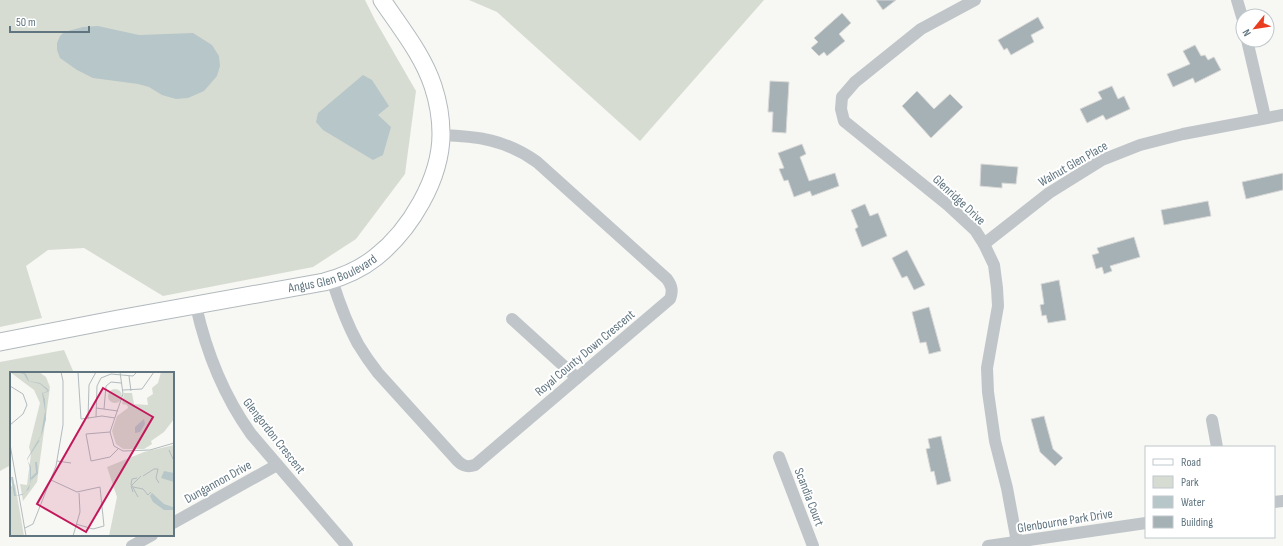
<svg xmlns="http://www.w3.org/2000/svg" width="1283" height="546" viewBox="0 0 1283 546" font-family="'Sofia Sans Condensed',sans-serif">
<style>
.green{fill:#d7dcd2}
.water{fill:#b7c6c9}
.building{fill:#a6b1b6;stroke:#d8d8d6}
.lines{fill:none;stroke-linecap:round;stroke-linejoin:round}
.secondary-casing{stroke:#b1b9bd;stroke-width:19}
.street{stroke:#bfc5c8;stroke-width:12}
.secondary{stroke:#fff;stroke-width:17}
.labels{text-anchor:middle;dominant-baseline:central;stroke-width:4;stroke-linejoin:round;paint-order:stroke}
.street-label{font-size:13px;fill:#607580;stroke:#fff}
.inset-river{fill:none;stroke:#b7c6c9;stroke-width:2}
.inset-road{fill:none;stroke:#b2bbbe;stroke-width:1}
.view{fill:#c2185b;fill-opacity:0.15;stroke:#c2185b;stroke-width:2}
.inset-edge{fill:none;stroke:#607580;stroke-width:2}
</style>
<rect width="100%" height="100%" fill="#f7f7f3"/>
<g class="green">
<polygon points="0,0 365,0 375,20 416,91 405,174 356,239 313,267 163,296 84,248 48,250 26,266 42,318 0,327"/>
<polygon points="469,0 764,0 640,141 497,12"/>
<polygon points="64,350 74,373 11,373 11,465 0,471 0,362"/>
</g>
<g class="water">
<polygon points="98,26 139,35 193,33 212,45 219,56 220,66 217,76 204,91 188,98 176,99 162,95 149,87 138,84 93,78 77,70 60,58 57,50 57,43 60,36 64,32 83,27"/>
<polygon points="363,75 372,80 389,106 378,115 391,127 383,155 373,160 323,130 316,122 318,113"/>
</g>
<g class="building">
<polygon points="876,0 896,0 883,10"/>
<polygon points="842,13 851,23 839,34 845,41 827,56 824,52 819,56 811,48 818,42 814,38"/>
<polygon points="1038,17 1044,28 1031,35 1034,42 1011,55 1007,48 1004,50 998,40"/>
<polygon points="1195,45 1201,56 1205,55 1208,60 1214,57 1221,70 1195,83 1193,78 1173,87 1167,74 1190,64 1183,51"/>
<polygon points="770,81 789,82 786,133 772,132 773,112 768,112"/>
<polygon points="1112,86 1118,99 1124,96 1130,109 1106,120 1103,115 1087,123 1080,109 1102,99 1098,92"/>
<polygon points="917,91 934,109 950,94 963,107 931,138 902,106"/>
<polygon points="802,144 806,154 800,157 809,181 835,173 839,186 812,196 810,191 794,197 788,180 784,181 779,169 784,168 778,153"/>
<polygon points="981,164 1018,167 1016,184 1002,183 1002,188 980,186"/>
<polygon points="1283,173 1283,190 1246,199 1242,182"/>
<polygon points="1208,201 1211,216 1164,225 1161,210"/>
<polygon points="865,204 870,216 878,213 887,236 862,247 855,229 858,227 851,210"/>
<polygon points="1134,237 1140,257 1110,266 1112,271 1104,274 1102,267 1096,269 1092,255 1099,253 1097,248"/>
<polygon points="907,250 925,285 914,290 907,276 902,278 892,258"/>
<polygon points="1059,280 1066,320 1048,323 1046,315 1042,316 1040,305 1044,304 1041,284"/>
<polygon points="929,307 941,351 929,354 926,342 920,343 912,312"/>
<polygon points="1044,416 1053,449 1063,458 1055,466 1040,452 1031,419"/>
<polygon points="941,436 951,481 937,485 934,471 931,472 926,449 930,448 928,439"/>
</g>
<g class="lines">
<defs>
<g id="secondary">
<path id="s1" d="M0,342L118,319L324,282C343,277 361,269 376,257C410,230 441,179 441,134C441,118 438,101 433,86C423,55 400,27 382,0"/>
</g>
</defs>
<use href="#secondary" class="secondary-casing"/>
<g class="street">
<polyline points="975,0 921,29 855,82 842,97 841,109 844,121 948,205 975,230 984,244 994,265 997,288 998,306 987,368 988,392 995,441 1007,488 1017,542"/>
<polyline points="1237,0 1243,20"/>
<polyline points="1247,40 1265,117"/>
<polyline points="984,244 1049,193 1102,160 1140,145 1183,134 1283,115"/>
<path d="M332,280C339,302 347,324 358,344C364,354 371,364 378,373L455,458C461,465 466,468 475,465L670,299C673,291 672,286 667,279L537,162C506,140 478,136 441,135"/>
<path d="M196,306C206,351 224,396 251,434L347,546"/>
<polyline points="512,319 577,378"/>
<polyline points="1212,420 1217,447"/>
<polyline points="779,457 813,546"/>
<polyline points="1274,502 1283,501"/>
<polyline points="173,523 277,465"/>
<polyline points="132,546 152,535"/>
<polyline points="988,546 1146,523"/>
</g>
<use href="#secondary" class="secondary"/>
</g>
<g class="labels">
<g class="street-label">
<text transform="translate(1073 164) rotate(-30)">Walnut Glen Place</text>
<text transform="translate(959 200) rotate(43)">Glenridge Drive</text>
<text stroke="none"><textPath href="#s1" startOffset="340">Angus Glen Boulevard</textPath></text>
<text transform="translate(585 353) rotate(-40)">Royal County Down Crescent</text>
<text transform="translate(274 436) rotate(52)">Glengordon Crescent</text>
<text transform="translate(218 482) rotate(-29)">Dungannon Drive</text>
<text transform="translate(809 497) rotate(69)">Scandia Court</text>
<text transform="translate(1065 521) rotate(-9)">Glenbourne Park Drive</text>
</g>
</g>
<g transform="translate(10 372)">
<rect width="164" height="164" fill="#f7f7f3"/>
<path d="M0,0H29L36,5L40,15L27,110L13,129L10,112L17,113L21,82L19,75L30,31L24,18ZM151,0H164V47L154,60L141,69L142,72L134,77H113L106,72L102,59L107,44L118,36L117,33L112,32L114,21H122L124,32L138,33L137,26L143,22L142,16L148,11ZM98 24a7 7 0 1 1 14 0a7 7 0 1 1-14 0ZM164,73V164H99L107,125L97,95L134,80ZM5,112L14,164H0V115Z" fill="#d7dcd2"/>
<path d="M6,0H12L16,2L19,9L30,11L39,18L38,20L33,21L35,28L36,47L32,62L28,69L30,68L17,88L21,95V107L19,117L12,123L5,124L0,131L5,124L15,121L20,112V96L17,87L31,63L35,39L32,21L38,19L30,12L18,9L14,2ZM134,47L135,52L130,60L125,61V55ZM154,99L164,101V110L151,106ZM142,121L154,132L163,135L164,138H154L143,130L140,124Z" fill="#b7c6c9"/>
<path class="inset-river" d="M2,105L5,124M21,107L27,101L26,90"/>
<path class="inset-road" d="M68,0L71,47L92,44L105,46M110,0L113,22L100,60L104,74L113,79L140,78L164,71M119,4L121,19M0,14L13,22L17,33L13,42L0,53M113,18L132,17L144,0M86,36L108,39M94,37L96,14L101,10L111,11M86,45L87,14L91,6L101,2L123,4L127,0M78,47L79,13L86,0M100,60L76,62L81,89L100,85L108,77M0,72L16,164M159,78L164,89M47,89L61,91M133,104L144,97H148L146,106L149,111M127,106L122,107L121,112L128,125M41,108L67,120L90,115L94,154L83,157L66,152M123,115L133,117L138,123L141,120M123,120L121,114L131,104M15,156L23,152L46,94L53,53V9L51,0M63,164L70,140L69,121"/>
<path class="view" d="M93,16L143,45L76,160L27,132Z"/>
<rect width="164" height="164" class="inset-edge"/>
</g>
<rect x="1145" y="446" width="130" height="92" fill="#ffffff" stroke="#bfc8cc"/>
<rect x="1153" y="459" width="20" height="6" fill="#ffffff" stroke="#bfc8cc"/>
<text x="1181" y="466" font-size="12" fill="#607580">Road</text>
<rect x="1153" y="476" width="20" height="12" fill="#d7dcd2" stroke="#bfc8cc"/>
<text x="1181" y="486" font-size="12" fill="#607580">Park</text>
<rect x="1153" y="496" width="20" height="12" fill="#b7c6c9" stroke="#bfc8cc"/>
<text x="1181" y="506" font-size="12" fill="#607580">Water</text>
<rect x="1153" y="516" width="20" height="12" fill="#a6b1b6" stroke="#bfc8cc"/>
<text x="1181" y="526" font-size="12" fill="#607580">Building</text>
<g transform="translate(1255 28) rotate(240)"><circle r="19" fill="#ffffff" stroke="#bfc8cc"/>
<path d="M0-3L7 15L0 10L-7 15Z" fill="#ea3d20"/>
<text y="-6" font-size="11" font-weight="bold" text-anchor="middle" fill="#607580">N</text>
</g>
<path d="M10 26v6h79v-6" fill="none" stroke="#607580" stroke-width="2"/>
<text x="16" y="26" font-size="12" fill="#607580" stroke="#ffffff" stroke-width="3" paint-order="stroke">50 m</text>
</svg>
